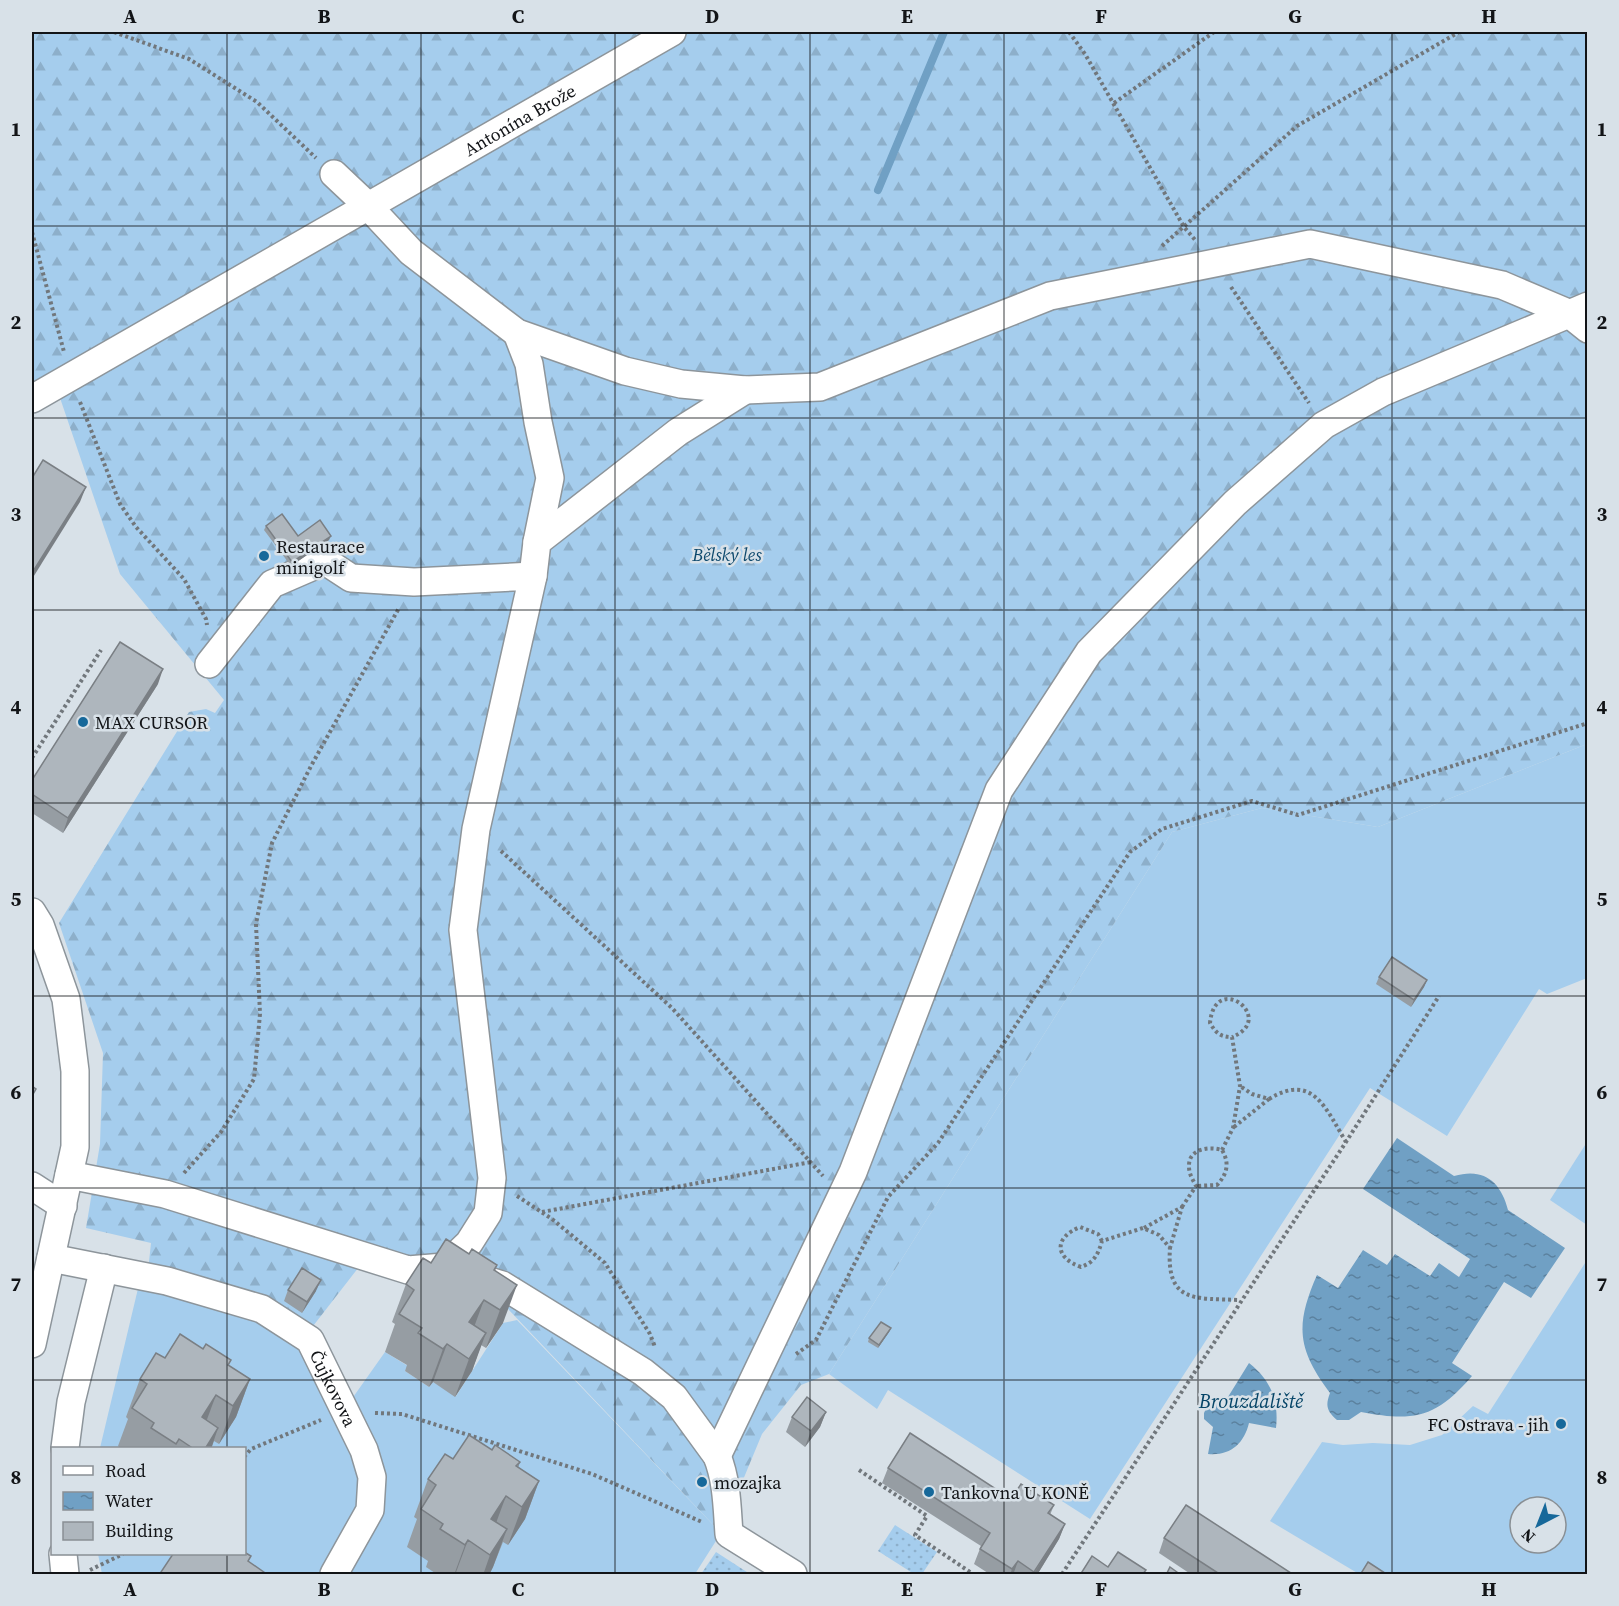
<svg xmlns="http://www.w3.org/2000/svg" width="1619" height="1606" viewBox="0 0 1619 1606" font-family="'Source Serif 4',serif">
<style>
.grass{fill:#a5cded;fill-rule:evenodd}
.forest{fill:url(#forest-firs)}
.park{fill:url(#park-dots)}
.water{fill:url(#water-ripples)}
.lines{fill:none;stroke-linecap:round;stroke-linejoin:round}
.stream{stroke:#70a0c4;stroke-width:8}
.minor-casing{stroke:#8d959b;stroke-width:30}
.path{stroke:#71777c;stroke-width:4;stroke-dasharray:3 3;stroke-linecap:butt}
.minor{stroke:#fff;stroke-width:27}
.wall{fill:#969da3}
.shaded-wall{fill:#7a7f84}
.building{fill:#aeb6bd;stroke:#7a7f84;stroke-width:1.5}
.grid{fill:none;stroke:#121417;stroke-width:1.5;stroke-opacity:0.55}
.poi-dot{fill:#16689a;stroke:#d8e1e8;stroke-width:2}
.labels{text-anchor:middle;dominant-baseline:central;stroke-width:5;stroke-linejoin:round;paint-order:stroke}
.street-label{font-size:18px;fill:#121417;stroke:#d8e1e8}
.poi-label{font-size:18px;fill:#121417;stroke:#d8e1e8;text-anchor:start}
.park-label{font-size:18px;font-style:italic;fill:#0e496d;stroke:#d8e1e8}
.water-label{font-size:20px;font-style:italic;fill:#054467;stroke:#d8e1e8}
.neatline{fill:none;stroke:#121417;stroke-width:2}
.grid-label{font-size:20px;text-anchor:middle;font-weight:bold;fill:#121417}
</style>
<defs>
<pattern id="forest-firs" width="22" height="20" patternUnits="userSpaceOnUse" patternTransform="scale(1.5)"><rect width="22" height="20" fill="#a5cded"/><path d="M5 1l3.5 6h-7zM16 11l3.5 6h-7z" fill="#8dafca"/></pattern>
<pattern id="park-dots" width="8" height="8" patternUnits="userSpaceOnUse" patternTransform="scale(1.5)"><rect width="8" height="8" fill="#a5cded"/><path d="M2 2h.1M6 6h.1" fill="none" stroke="#8dafca" stroke-width="1.8" stroke-linecap="round"/></pattern>
<pattern id="water-ripples" width="26" height="14" patternUnits="userSpaceOnUse" patternTransform="scale(1.5)"><rect width="26" height="14" fill="#70a0c4"/><path d="M2 4q2-2 4 0t4 0M15 11q2-2 4 0t4 0" fill="none" stroke="#5b819e"/></pattern>
</defs>
<rect width="100%" height="100%" fill="#d8e1e8"/>
<g class="grass">
<polygon points="1587,744 1587,978 1547,994 1539,989 1447,1136 1370,1088 1090,1519 888,1390 877,1409 829,1374 1172,832 1262,808 1378,827"/>
<polygon points="1587,1142 1587,1225 1550,1200"/>
<path d="M1587,1260V1574H1359L1270,1521L1322,1442L1343,1445L1373,1443L1410,1445L1442,1435L1473,1406L1488,1414ZM1520,1507H1556V1543H1520Z"/>
<polygon points="141,1276 310,1340 344,1410 385,1352 408,1366 405,1371 429,1387 433,1382 456,1396 503,1323 517,1320 721,1533 695,1574 102,1574 98,1554 244,1554 244,1448 100,1448"/>
</g>
<polygon class="forest" points="32,32 1587,32 1587,744 1378,827 1262,808 1172,832 829,1374 801,1385 762,1434 721,1533 490,1290 362,1263 310,1330 148,1271 151,1243 86,1228 100,1144 103,1053 59,923 189,712 206,709 215,713 224,700 120,574 59,395 32,402"/>
<g class="park">
<polygon points="895,1525 937,1552 922,1574 914,1574 878,1551"/>
<polygon points="716,1552 750,1574 701,1574"/>
</g>
<g class="water">
<path d="M1397,1138L1454,1176C1484,1167 1501,1182 1508,1210L1565,1248L1531,1298L1504,1282L1452,1363L1472,1376C1436,1418 1414,1422 1361,1412L1349,1420H1337C1327,1411 1325,1406 1330,1393C1297,1349 1295,1325 1317,1275L1338,1288L1363,1250L1387,1265L1395,1254L1430,1276L1439,1263L1459,1277L1470,1259L1363,1189Z"/>
<path d="M1249,1363C1271,1380 1279,1401 1276,1428L1249,1423C1244,1444 1230,1456 1208,1454L1213,1427L1204,1419V1413C1208,1404 1214,1401 1223,1405Z"/>
</g>
<g class="lines">
<polyline class="stream" points="878,190 944,32"/>
<defs>
<g id="minor">
<polyline points="334,174 368,206 411,252 517,333 625,371 681,384 745,390 820,387 1050,296 1310,244 1502,285 1568,313 1588,329"/>
<polyline points="517,333 529,364 538,422 550,478 537,542"/>
<path id="s1" d="M32,399L672,32"/>
<polyline points="533,576 537,542 678,432 745,390"/>
<polyline points="209,664 272,584 325,561 351,578 414,582 533,576 476,829 463,930 492,1178 488,1213 469,1243 444,1267"/>
<polyline points="32,912 40,925 66,999 75,1071 75,1147 32,1344"/>
<path d="M69,1175L165,1194L408,1270L444,1267L502,1285L643,1372L674,1397L717,1456C727,1481 727,1507 729,1534L793,1574"/>
<polyline points="32,1186 63,1206"/>
<path id="s2" d="M51,1258L167,1281L262,1309L310,1340L364,1450L372,1477L370,1510L334,1574"/>
<polyline points="65,1448 71,1402 104,1268"/>
<polyline points="717,1456 853,1172 999,790 1089,652 1235,503 1324,425 1383,392 1588,306"/>
<polyline points="63,1554 65,1574"/>
</g>
</defs>
<use href="#minor" class="minor-casing"/>
<g class="path">
<polyline points="114,32 189,59 257,102 316,158"/>
<polyline points="1069,32 1085,54 1184,227 1196,241"/>
<polyline points="1114,103 1214,32"/>
<polyline points="32,232 64,352"/>
<polyline points="1162,246 1297,126 1459,32"/>
<polyline points="1231,287 1309,403"/>
<polyline points="80,402 120,504 136,527 184,579 206,619 207,625"/>
<polyline points="32,758 101,650"/>
<polyline points="501,851 672,1008 823,1176"/>
<path d="M1269,1099C1313,1072 1326,1109 1346,1142"/>
<polyline points="1234,1127 1269,1099 1252,1094 1240,1086"/>
<path d="M1222,1150L1233,1128L1240,1086L1232,1037C1220,1037 1216,1033 1210,1023C1215,970 1278,1019 1232,1037"/>
<polyline points="184,1173 221,1132 254,1079 260,1014 256,924 272,843 311,766 399,608"/>
<polyline points="517,1196 552,1219 605,1263 650,1334 655,1347"/>
<path d="M1182,1207L1196,1186C1193,1180 1189,1174 1189,1167C1188,1149 1208,1146 1222,1150C1230,1164 1227,1174 1217,1185L1196,1186"/>
<polyline points="542,1212 811,1162"/>
<polyline points="1144,1228 1182,1207 1170,1248"/>
<path d="M1102,1241L1098,1234L1080,1227C1053,1238 1055,1258 1081,1267C1095,1262 1098,1254 1102,1241L1143,1228L1159,1235L1170,1248C1166,1304 1196,1298 1240,1300"/>
<polyline points="796,1354 816,1340 888,1197 938,1143 1130,852 1162,829 1252,801 1298,815 1588,723"/>
<polyline points="375,1413 402,1414 592,1474 702,1522"/>
<polyline points="244,1457 251,1449 321,1420"/>
<polyline points="859,1470 927,1516 915,1535 973,1574"/>
<polyline points="90,1570 123,1554"/>
<polyline points="1062,1574 1346,1142 1439,996"/>
</g>
<use href="#minor" class="minor"/>
</g>
<g class="wall">
<polygon points="266,526 298,536 329,540 291,566 264,530"/>
<polygon points="158,684 63,833 32,813 32,780"/>
<polygon points="1379,977 1427,980 1424,987 1411,1007 1376,984"/>
<polygon points="469,1254 497,1265 495,1270 503,1323 486,1348 481,1345 472,1371 455,1397 433,1382 429,1387 405,1371 407,1365 385,1352 395,1324 392,1322 406,1284 431,1263"/>
<polygon points="288,1290 316,1291 302,1313 284,1301"/>
<polygon points="891,1328 889,1332 878,1348 868,1342 869,1338"/>
<polygon points="203,1349 250,1379 236,1417 219,1444 214,1441 211,1449 121,1449 118,1446 128,1419 126,1417 140,1379 165,1358"/>
<polygon points="826,1412 820,1427 805,1447 786,1432 792,1417"/>
<polygon points="492,1450 520,1462 518,1467 539,1481 525,1519 508,1545 503,1542 493,1567 489,1575 438,1575 426,1567 428,1561 407,1547 417,1519 414,1517 428,1479 453,1459"/>
<polygon points="888,1468 1011,1499 1054,1505 1050,1515 1065,1524 1059,1539 1037,1575 991,1575 974,1564 981,1546 882,1483"/>
<polygon points="1164,1538 1294,1575 1192,1575 1159,1553"/>
</g>
<g class="shaded-wall">
<polygon points="86,487 80,502 32,579 32,573"/>
<polygon points="331,536 329,540 291,566 292,562"/>
<polygon points="163,669 158,684 63,833 68,818"/>
<polygon points="1427,980 1424,987 1411,1007 1414,1000"/>
<polygon points="497,1265 484,1300 470,1338 469,1322"/>
<polygon points="321,1280 316,1291 302,1313 307,1302"/>
<polygon points="517,1285 503,1323 486,1348 500,1310"/>
<polygon points="891,1328 889,1332 878,1348 879,1345"/>
<polygon points="486,1333 472,1371 455,1397 469,1359"/>
<polygon points="447,1344 433,1382 429,1387 443,1349"/>
<polygon points="250,1379 236,1417 219,1444 233,1406"/>
<polygon points="216,1395 202,1433 202,1417"/>
<polygon points="826,1412 820,1427 805,1447 811,1431"/>
<polygon points="218,1428 211,1449 205,1449"/>
<polygon points="520,1462 507,1497 506,1496 492,1534 491,1519"/>
<polygon points="539,1481 525,1519 508,1545 522,1507"/>
<polygon points="1065,1524 1059,1539 1037,1575 1033,1575"/>
<polygon points="507,1529 493,1567 489,1575 483,1575 490,1555"/>
<polygon points="468,1540 455,1575 454,1575 465,1545"/>
<polygon points="1018,1561 1013,1575 1010,1575 1012,1569"/>
</g>
<g class="building">
<polygon points="43,460 86,487 32,573 32,478"/>
<polygon points="282,514 298,536 320,520 331,536 292,562 266,526"/>
<polygon points="120,642 163,669 68,818 32,794 32,780"/>
<polygon points="1392,957 1427,980 1414,1000 1379,977"/>
<polygon points="32,1086 36,1089 32,1096"/>
<polygon points="446,1239 469,1254 472,1249 497,1265 494,1270 517,1285 500,1310 484,1300 469,1322 486,1333 469,1359 447,1344 443,1349 418,1333 422,1328 399,1314 414,1290 406,1284 423,1258 431,1263"/>
<polygon points="302,1268 321,1280 307,1302 288,1290"/>
<polygon points="881,1322 891,1328 879,1345 869,1338"/>
<polygon points="180,1334 203,1349 206,1344 231,1360 228,1365 250,1379 233,1406 216,1395 202,1417 218,1428 205,1449 194,1449 179,1439 176,1444 151,1428 154,1423 132,1408 147,1384 140,1379 156,1353 165,1358"/>
<polygon points="807,1397 826,1412 811,1431 792,1417"/>
<polygon points="910,1433 1011,1499 1021,1484 1054,1505 1048,1513 1065,1524 1034,1572 1018,1561 1012,1569 980,1549 990,1533 888,1468"/>
<polygon points="469,1435 492,1450 495,1445 520,1462 516,1466 539,1481 522,1507 506,1496 491,1519 507,1529 490,1555 468,1540 465,1545 440,1529 443,1524 421,1509 436,1485 428,1479 445,1454 453,1459"/>
<polygon points="1186,1505 1294,1575 1221,1575 1164,1538"/>
<polygon points="244,1552 251,1556 248,1561 268,1575 159,1575 173,1554 244,1554"/>
<polygon points="1118,1552 1146,1570 1142,1575 1080,1575 1092,1556 1108,1567"/>
<polygon points="1368,1562 1388,1575 1360,1575"/>
<polygon points="1170,1567 1181,1575 1166,1575"/>
</g>
<path class="grid" d="M227,32V1448M421,32V1574M615,32V1574M810,32V1574M1004,32V1574M1198,32V1574M1392,32V1574M32,226H1588M32,418H1588M32,610H1588M32,803H1588M32,996H1588M32,1188H1588M32,1380H1588M227,1554V1574"/>
<g class="poi-dot">
<circle cx="264" cy="556" r="6"/>
<circle cx="83" cy="722" r="6"/>
<circle cx="1561" cy="1424" r="6"/>
<circle cx="702" cy="1482" r="6"/>
<circle cx="929" cy="1492" r="6"/>
</g>
<g class="labels">
<g class="street-label">
<text stroke="none"><textPath href="#s1" startOffset="562">Antonína Brože</textPath></text>
<text stroke="none"><textPath href="#s2" startOffset="328">Čujkovova</textPath></text>
</g>
<g class="poi-label">
<text x="276" y="546">Restaurace<tspan x="276" dy="21">minigolf</tspan></text>
<text x="95" y="722">MAX CURSOR</text>
<text x="1549" y="1424" text-anchor="end">FC Ostrava - jih</text>
<text x="714" y="1482">mozajka</text>
<text x="941" y="1492">Tankovna U KONĚ</text>
</g>
<g class="park-label">
<text x="727" y="554">Bělský les</text>
</g>
<g class="water-label">
<text x="1251" y="1401">Brouzdaliště</text>
</g>
</g>
<rect width="1619" height="1606" fill="none" stroke="#d8e1e8" stroke-width="66"/>
<rect x="51" y="1447" width="195" height="108" fill="#d8e1e8" stroke="#898f94" stroke-width="1.5"/>
<rect x="63" y="1466" width="30" height="9" fill="#ffffff" stroke="#898f94" stroke-width="1.5"/>
<text x="105" y="1477" font-size="18" fill="#121417">Road</text>
<rect x="63" y="1492" width="30" height="18" fill="url(#water-ripples)" stroke="#898f94" stroke-width="1.5"/>
<text x="105" y="1507" font-size="18" fill="#121417">Water</text>
<rect x="63" y="1522" width="30" height="18" fill="#aeb6bd" stroke="#898f94" stroke-width="1.5"/>
<text x="105" y="1537" font-size="18" fill="#121417">Building</text>
<g transform="translate(1538 1525) rotate(222)"><circle r="28" fill="#d8e1e8" stroke="#898f94" stroke-width="1.5"/>
<path d="M0-4.5L10 22L0 15L-10 22Z" fill="#16689a"/>
<text y="-9" font-size="16" font-weight="bold" text-anchor="middle" fill="#121417">N</text>
</g>
<rect x="33" y="33" width="1553" height="1540" class="neatline"/>
<g class="grid-label">
<text x="130" y="23">A</text>
<text x="324" y="23">B</text>
<text x="518" y="23">C</text>
<text x="712" y="23">D</text>
<text x="907" y="23">E</text>
<text x="1101" y="23">F</text>
<text x="1295" y="23">G</text>
<text x="1489" y="23">H</text>
<text x="16" y="136">1</text>
<text x="1602" y="136">1</text>
<text x="16" y="329">2</text>
<text x="1602" y="329">2</text>
<text x="16" y="521">3</text>
<text x="1602" y="521">3</text>
<text x="16" y="714">4</text>
<text x="1602" y="714">4</text>
<text x="16" y="906">5</text>
<text x="1602" y="906">5</text>
<text x="16" y="1099">6</text>
<text x="1602" y="1099">6</text>
<text x="16" y="1291">7</text>
<text x="1602" y="1291">7</text>
<text x="16" y="1484">8</text>
<text x="1602" y="1484">8</text>
<text x="130" y="1596">A</text>
<text x="324" y="1596">B</text>
<text x="518" y="1596">C</text>
<text x="712" y="1596">D</text>
<text x="907" y="1596">E</text>
<text x="1101" y="1596">F</text>
<text x="1295" y="1596">G</text>
<text x="1489" y="1596">H</text>
</g>
</svg>
